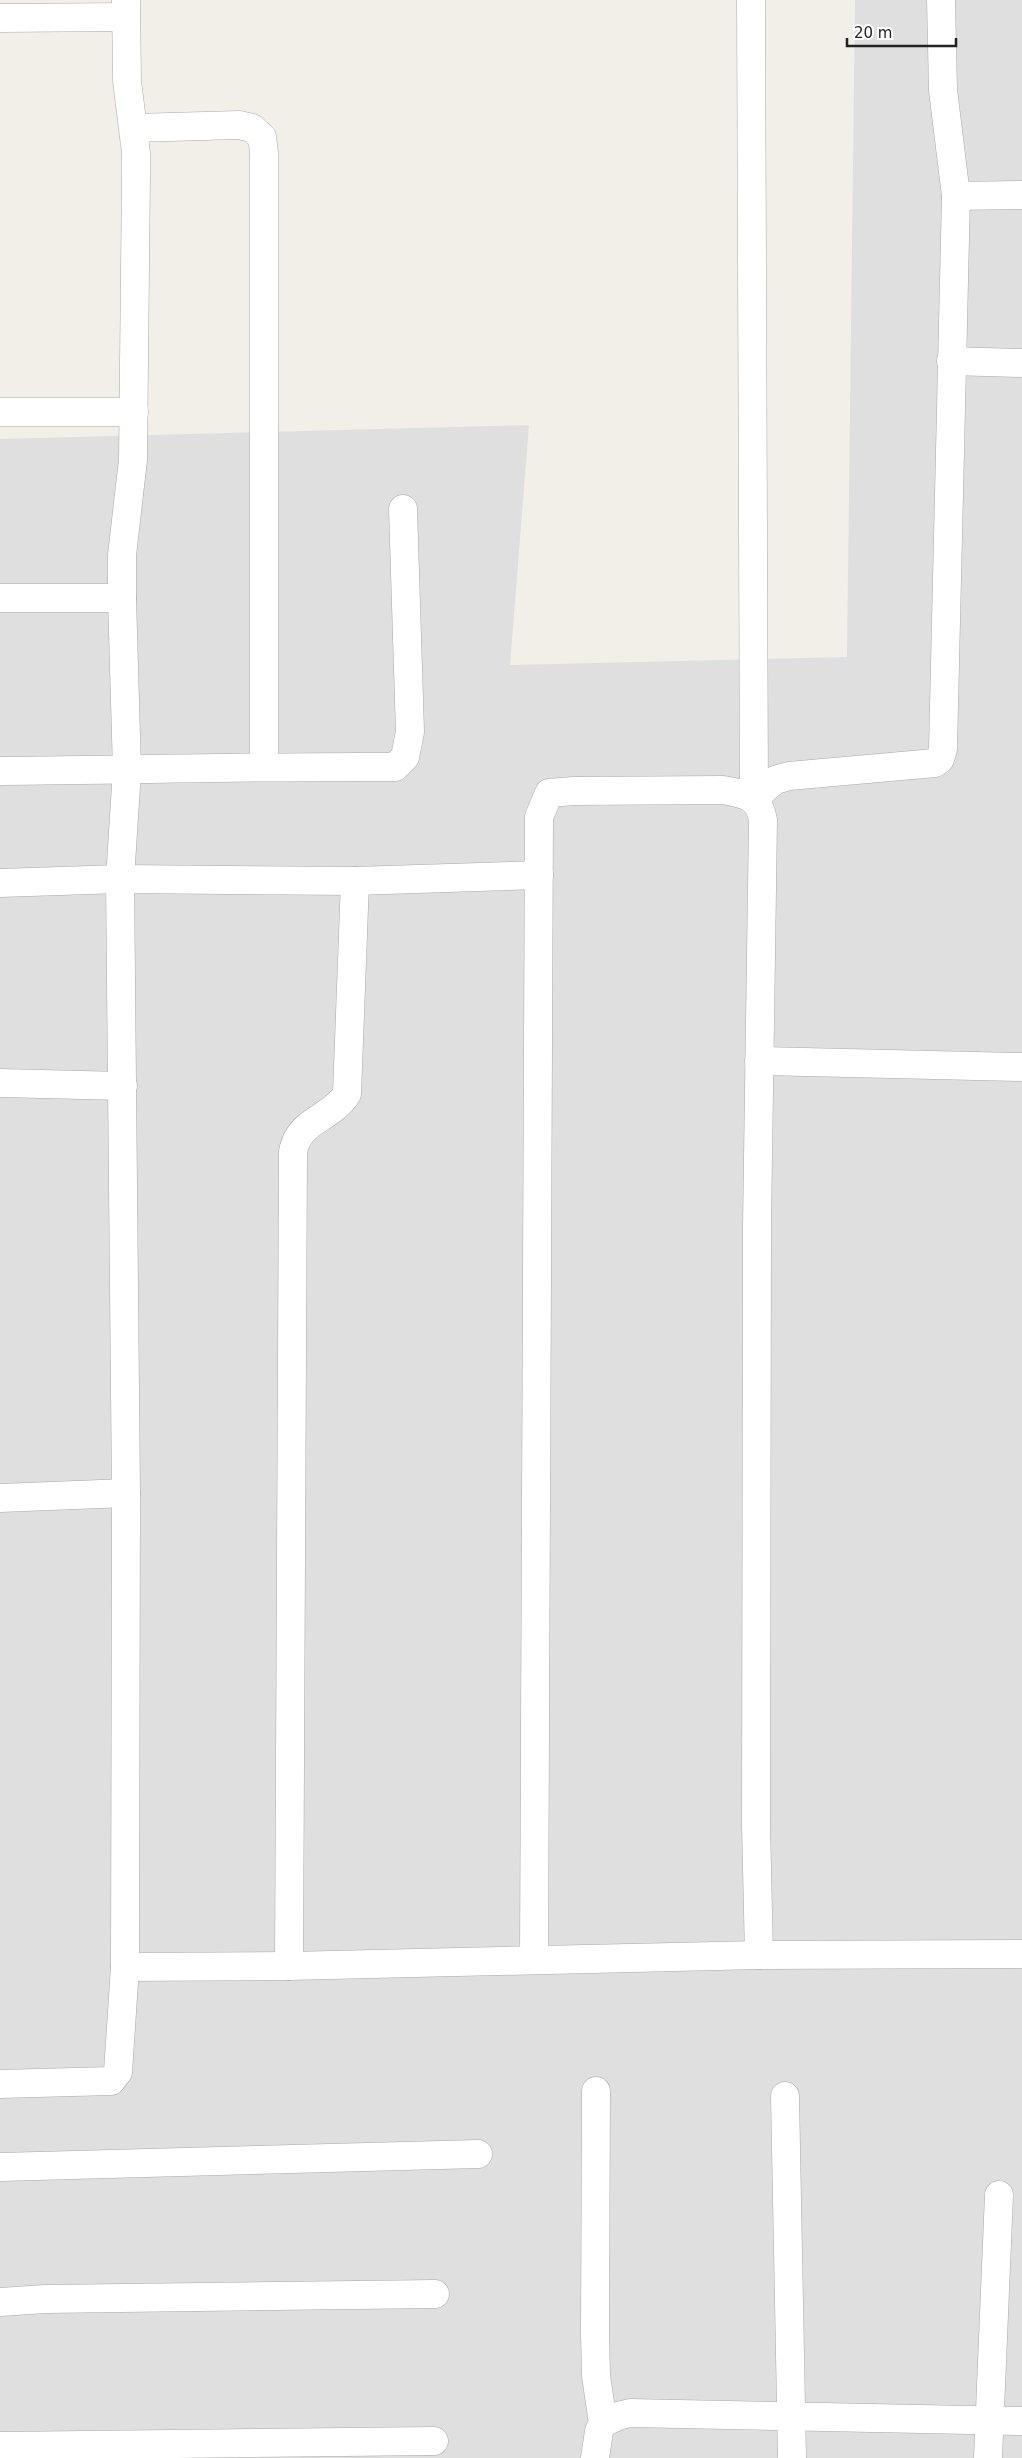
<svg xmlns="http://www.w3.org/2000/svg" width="1022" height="2458" viewBox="0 0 1022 2458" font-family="'DejaVu Sans',sans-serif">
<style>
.residential{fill:#e0dfdf}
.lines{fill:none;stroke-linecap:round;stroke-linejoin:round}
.street-casing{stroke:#a9a9a9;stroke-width:29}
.street{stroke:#fff;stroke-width:28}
</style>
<rect width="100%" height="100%" fill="#f2efe9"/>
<polygon class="residential" points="855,0 1022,0 1022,2458 0,2458 0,439 529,425 510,665 847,657"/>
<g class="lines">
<defs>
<g id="street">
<polyline points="751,0 754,798"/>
<polyline points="0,18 126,17"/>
<polyline points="134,128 239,125 252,128 262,137 264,152 264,766"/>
<polyline points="956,196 1022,195"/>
<polyline points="951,361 1022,363"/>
<polyline points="0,412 134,412"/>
<polyline points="0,598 122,598"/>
<path d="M0,771C132,770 263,766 395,767L405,757L410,732L403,509"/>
<polyline points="754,798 775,780 789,776 935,763 940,759 943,749 956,196 943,90 941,0"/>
<polyline points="0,883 120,879 355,881 539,875"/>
<polyline points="759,1061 1022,1067"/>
<polyline points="0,1083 123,1086"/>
<polyline points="0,1498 126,1493"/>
<path d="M534,1960L539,817L549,793L574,791L723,790C745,794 759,796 763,820L757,1225L756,1825L759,1955"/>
<path d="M289,1966L293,1152C298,1120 331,1119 347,1094L355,881"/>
<polyline points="125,1967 289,1966 759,1955 1022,1954"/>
<polyline points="0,2084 111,2081 118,2072 125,1967 126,1493 120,879 127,770 122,598 122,555 133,460 136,175 136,153 127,81 126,0"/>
<polyline points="785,2096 792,2458"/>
<polyline points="0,2167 478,2154"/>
<polyline points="0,2302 45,2299 435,2294"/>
<polyline points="603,2423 618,2416 630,2413 1022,2421"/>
<polyline points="0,2446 434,2441"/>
<polyline points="595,2458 599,2431 603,2423 596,2376 595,2333 596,2091"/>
<polyline points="988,2458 999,2195"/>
</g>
</defs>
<use href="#street" class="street-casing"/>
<use href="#street" class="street"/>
</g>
<path d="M847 38v8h109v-8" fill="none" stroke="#222222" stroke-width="2.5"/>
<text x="854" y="38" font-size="15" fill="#222222" stroke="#ffffff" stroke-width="4" paint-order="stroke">20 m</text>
</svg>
